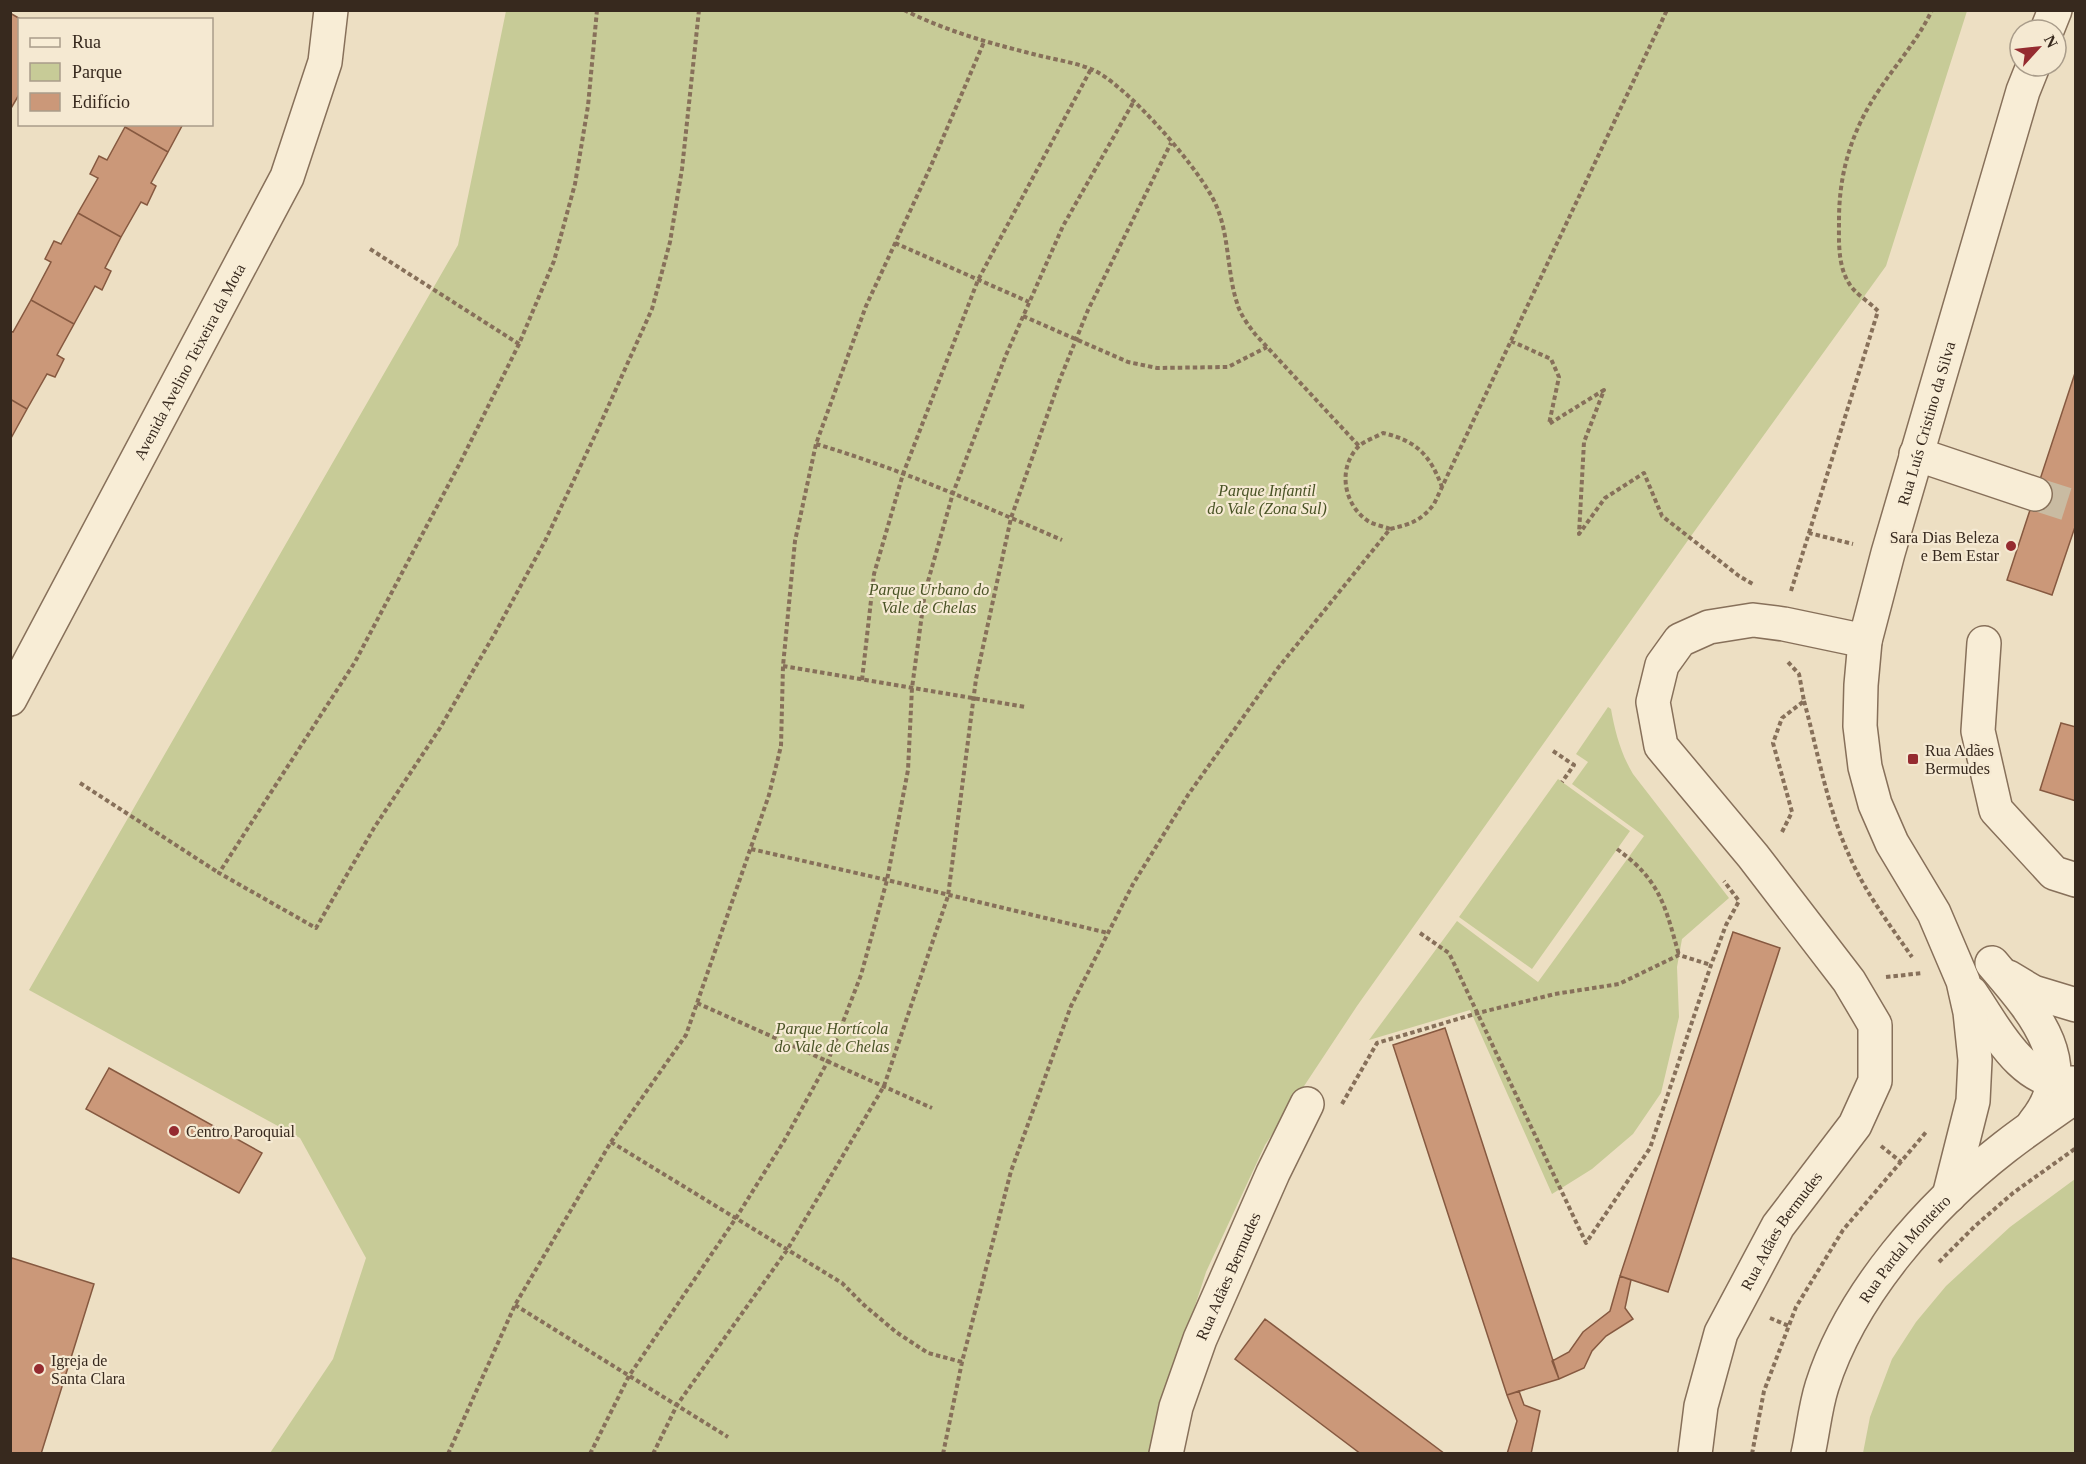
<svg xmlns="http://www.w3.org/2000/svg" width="2086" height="1464" viewBox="0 0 2086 1464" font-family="Georgia,serif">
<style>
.green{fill:#c7cb97}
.building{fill:#cb9879;stroke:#865940;stroke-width:1.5}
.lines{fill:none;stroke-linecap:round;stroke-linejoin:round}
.minor-tunnel{stroke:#c9bba2;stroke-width:33;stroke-dasharray:33 16;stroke-linecap:butt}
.minor-casing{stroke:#87705a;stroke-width:36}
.path{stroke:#87705a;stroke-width:4;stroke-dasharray:4.5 3;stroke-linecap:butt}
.minor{stroke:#f8edd6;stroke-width:33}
.poi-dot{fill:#952b30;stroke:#f5e9d2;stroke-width:2}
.labels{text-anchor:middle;stroke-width:4.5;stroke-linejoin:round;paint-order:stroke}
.street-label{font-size:16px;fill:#37291e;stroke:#f5e9d2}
.park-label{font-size:16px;font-style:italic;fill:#495325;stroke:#f5e9d2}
.poi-label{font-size:16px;fill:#37291e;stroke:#f5e9d2;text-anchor:start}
</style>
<rect width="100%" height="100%" fill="#eddfc3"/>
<!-- green -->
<path class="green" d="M506,11h1461l-81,255 -195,270 -334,470 -92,139 -59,127 -55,170 -1,11h-880l63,-94 33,-101 -66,-120 -271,-148 429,-745z
M1608,707l3,2c4,23 10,45 22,65l96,124 -47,41 -5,28 2,50 -18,76 -28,41 -41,35 -40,25 -82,-184 -101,30 88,-119 81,61 106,-146 -72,-52 16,-22 -12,-8z
M1558,779l72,52 -98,138 -73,-52z
M2075,1179v274h-212l7,-36 22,-58 24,-37 30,-36 64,-59z"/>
<!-- building -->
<path class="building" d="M10,13l12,7h-2v73l-10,17z
M126,124h57l-15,28 -43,-25z
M125,127l43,25 -17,31 5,3 -9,19 -6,-3 -20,35 -43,-24 20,-35 -8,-4 9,-18 8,4z
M78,213l43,24 -16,31 6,3 -9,19 -7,-4 -21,38 -43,-24 20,-38 -6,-3 9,-18 7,3z
M31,300l43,24 -17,31 7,4 -9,18 -8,-3 -20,35 -17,-10v-68l3,1z
M2076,370v154l-24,71 -45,-15z
M10,399l17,10 -17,31z
M2061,723l15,4v74l-36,-11z
M1733,932l47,16 -112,344 -48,-16z
M1445,1028l114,351 -52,16 -114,-350z
M109,1068l153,85 -23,40 -153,-84z
M12,1258l82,26 -53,170h-31v-191z
M1620,1276l11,4 -6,28 8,11 -27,17 -14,15 -8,17 -25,11 -7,-18 17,-9 14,-20 27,-21z
M1265,1319l180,135h-84l-126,-95z
M1519,1391l5,14 16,6 -9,43h-24l10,-33 -10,-26z"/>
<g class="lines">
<!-- minor-tunnel -->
<path class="minor-tunnel" d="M2035,494l41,13"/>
<!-- minor casing -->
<g class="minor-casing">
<g id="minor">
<path d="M2047,30l8,-20"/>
<path d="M1916,454l119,40"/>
<path d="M1984,643l-6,88 18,79 58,63 22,7"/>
<path id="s1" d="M10,699l277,-522 38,-115 6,-52"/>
<path d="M1992,963c39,46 91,101 42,160"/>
<path d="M2008,977l25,15 43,13"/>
<path d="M1971,993c25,36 50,92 102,90"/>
<path id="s2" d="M1949,1196l24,-95 2,-41 -5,-48 -7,-31 -29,-68 -42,-70 -17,-39 -10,-37 -5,-41 1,-41 4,-44 23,-88 135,-462 10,-25"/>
<path id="s3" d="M1166,1454l10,-47 24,-68 73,-166 34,-69"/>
<path id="s4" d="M1695,1454l6,-48 20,-73 57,-107 77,-101 20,-44v-56l-26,-44 -96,-125 -92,-110 -8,-44 9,-37 18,-25 29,-13 44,-7 31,4 81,17"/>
<path id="s5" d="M1808,1454c5,-22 7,-46 14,-68 29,-92 107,-180 183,-239 23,-18 47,-34 71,-51"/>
</g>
</g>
<!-- path -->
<path class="path" d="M597,10l-9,96 -13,78 -21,77 -35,83 -58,117 -106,201 -136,211 97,55 58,-100 66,-100 55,-95 50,-92 53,-112 54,-120 18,-67 12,-73 17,-159
M904,10c42,21 85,33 129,44 19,5 40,8 58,15 34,14 103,94 121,128 18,32 14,72 25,106 3,11 11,22 18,31l104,112
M895,243l134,59
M370,249l149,95
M1023,316l105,46 29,6 71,-1 39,-20
M1511,341l40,18 8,18 -10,47 55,-34 -20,52 -5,92 26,-36 39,-25 18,43 77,60 14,8
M816,444c85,25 165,61 246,96
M1390,529c-7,-3 -16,-4 -22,-8 -24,-16 -31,-52 -10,-74 6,-6 18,-10 25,-14 34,8 47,22 59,54
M1809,533l69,-222c-7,-7 -17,-14 -24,-21 -17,-19 -15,-47 -15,-70 0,-48 13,-90 40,-130 18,-27 39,-50 53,-80
M1791,591l18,-58 44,11
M783,666l243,41
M862,680l12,-106 29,-100 75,-194 113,-211
M1804,701c14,51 23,106 45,154 16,37 40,69 63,102
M1553,751l21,14 -12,17
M80,783l139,90
M1782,832l10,-20 -19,-69 9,-25 22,-17 -5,-27 -11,-12
M751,849l136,31 221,53
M1617,849c44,32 48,57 62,106
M1420,933l29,20 137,290 64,-95 61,-183 15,-40 13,-24 -15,-20
M1886,977l37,-4
M697,1003l235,105
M1342,1104l35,-61 101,-30 77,-19 64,-10 60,-29 32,10
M611,1142l231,141 22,22 32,27 32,21 34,9
M1881,1146l20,16
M1939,1262l36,-36 38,-33 63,-45
M515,1305l213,132
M1770,1318l19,8
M448,1454l67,-149 96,-163 75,-107 83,-240 12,-49 2,-80 12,-125 21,-97 50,-138 64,-138 54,-126
M590,1454l39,-78 107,-158 48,-77 44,-80 33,-86 26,-95 21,-110 4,-82 13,-96 28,-99 53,-138 57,-129 71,-125
M653,1454l24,-49 110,-155 97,-164 64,-190 28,-217 35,-161 49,-139 28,-69 83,-167
M943,1454l19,-92 49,-191 60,-165 62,-122 55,-89 90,-127 112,-139c21,-5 31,-8 44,-25l233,-494
M1752,1454l12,-63 32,-84 47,-77 84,-99"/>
<!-- minor -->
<use href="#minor" class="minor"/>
</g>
<!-- markers -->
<g class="poi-dot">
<circle cx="2011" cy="546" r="6"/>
<rect x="1907" y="753" width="12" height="12" rx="3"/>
<circle cx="174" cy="1131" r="6"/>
<circle cx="39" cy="1369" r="6"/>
</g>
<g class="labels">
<!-- street labels -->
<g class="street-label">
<text dy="6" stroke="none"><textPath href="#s1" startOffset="382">Avenida Avelino Teixeira da Mota</textPath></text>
<text dy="6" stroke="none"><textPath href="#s2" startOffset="808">Rua Luís Cristino da Silva</textPath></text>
<text dy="6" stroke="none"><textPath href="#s4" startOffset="243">Rua Adães Bermudes</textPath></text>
<text dy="6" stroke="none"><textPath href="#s5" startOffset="231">Rua Pardal Monteiro</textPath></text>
<text dy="6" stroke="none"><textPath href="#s3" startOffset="189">Rua Adães Bermudes</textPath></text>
</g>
<!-- park labels -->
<g class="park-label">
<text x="1267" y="496">Parque Infantil<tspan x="1267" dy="18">do Vale (Zona Sul)</tspan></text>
<text x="929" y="595">Parque Urbano do<tspan x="929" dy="18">Vale de Chelas</tspan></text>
<text x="832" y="1034">Parque Hortícola<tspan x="832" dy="18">do Vale de Chelas</tspan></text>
</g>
<!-- poi labels -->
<g class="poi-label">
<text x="1999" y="543" text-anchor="end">Sara Dias Beleza<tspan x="1999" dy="18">e Bem Estar</tspan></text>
<text x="1925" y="756">Rua Adães<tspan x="1925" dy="18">Bermudes</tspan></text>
<text x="186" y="1137">Centro Paroquial</text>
<text x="51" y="1366">Igreja de<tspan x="51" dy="18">Santa Clara</tspan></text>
</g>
</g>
<!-- border -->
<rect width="2086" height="1464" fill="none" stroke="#37291e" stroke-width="24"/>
<!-- legend -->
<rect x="18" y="18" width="195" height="108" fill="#f5e9d2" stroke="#a99c8a" stroke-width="1.5"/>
<rect x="30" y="38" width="30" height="9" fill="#f8edd6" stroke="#a99c8a" stroke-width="1.5"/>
<text x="72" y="48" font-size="18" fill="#37291e">Rua</text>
<rect x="30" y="63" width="30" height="18" fill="#c7cb97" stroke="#a99c8a" stroke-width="1.5"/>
<text x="72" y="78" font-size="18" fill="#37291e">Parque</text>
<rect x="30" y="93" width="30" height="18" fill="#cb9879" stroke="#a99c8a" stroke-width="1.5"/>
<text x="72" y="108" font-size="18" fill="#37291e">Edifício</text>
<!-- north arrow -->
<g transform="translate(2038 48) rotate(63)"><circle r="28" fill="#f5e9d2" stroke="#a99c8a" stroke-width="1.5"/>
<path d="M0-4.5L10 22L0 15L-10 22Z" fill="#952b30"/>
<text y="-9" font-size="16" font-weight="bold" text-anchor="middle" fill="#37291e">N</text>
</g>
</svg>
